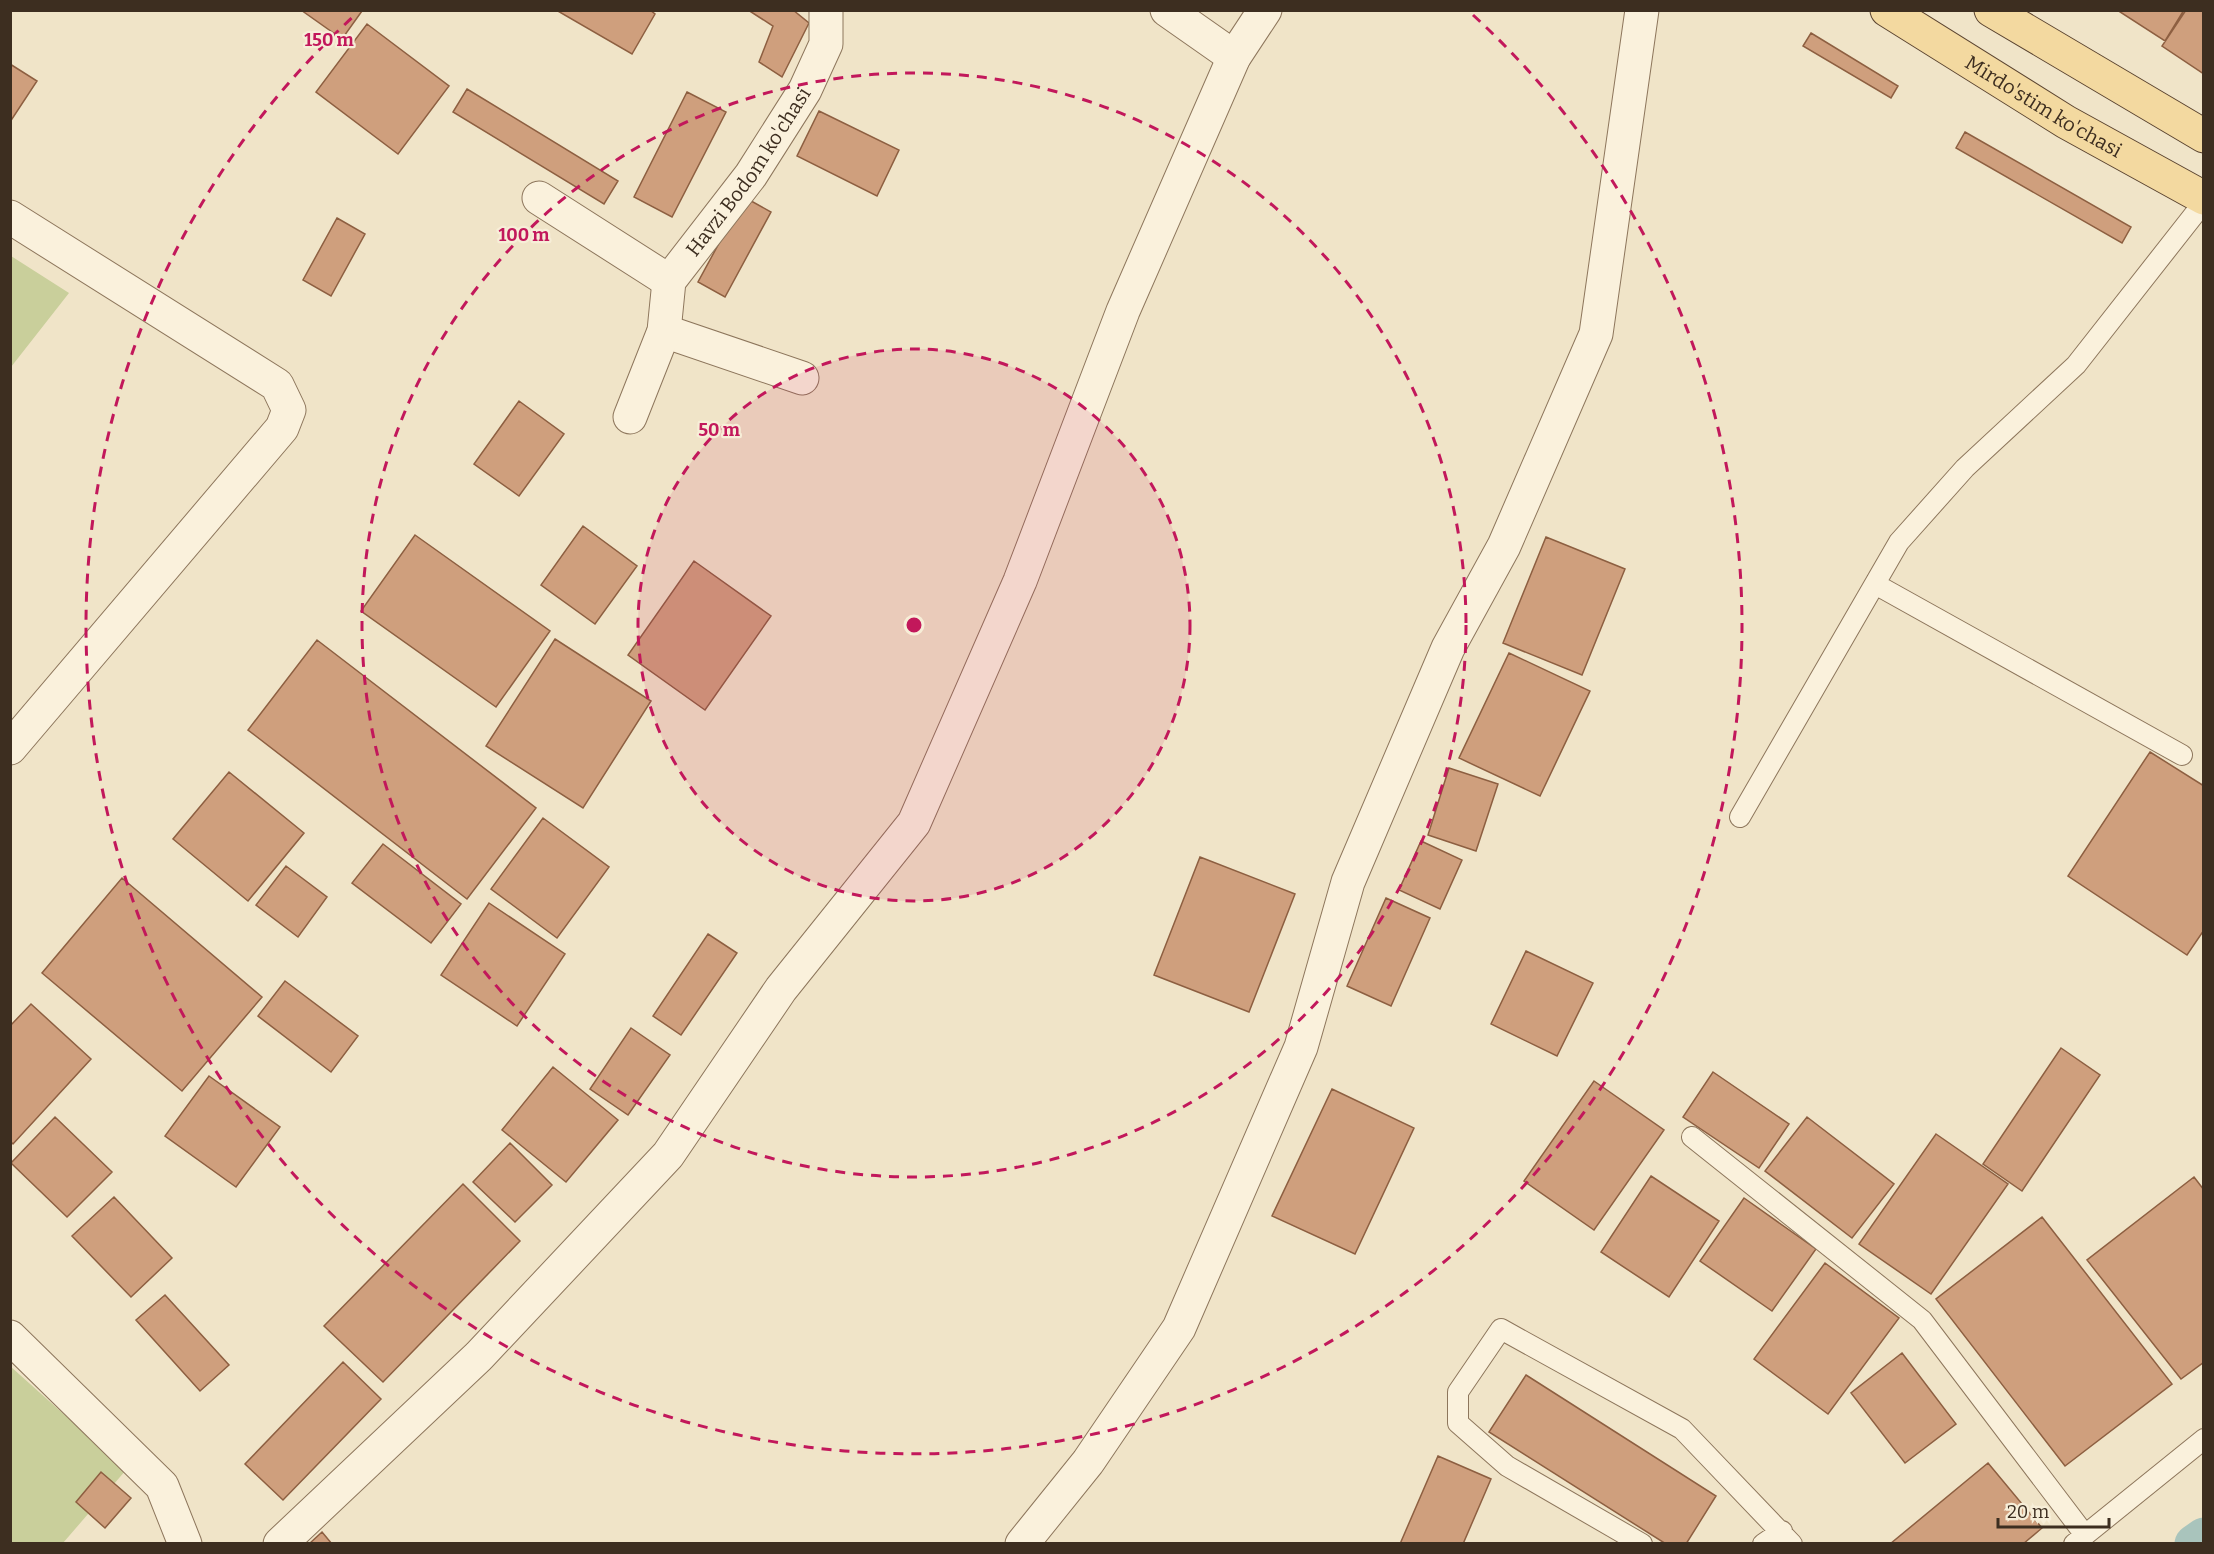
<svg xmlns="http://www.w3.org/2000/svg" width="2214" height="1554" viewBox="0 0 2214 1554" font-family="Bitter,serif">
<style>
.green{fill:#c9cf9b}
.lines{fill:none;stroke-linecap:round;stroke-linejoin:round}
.canal{stroke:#a9c4bc;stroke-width:39}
.building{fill:#cf9f7d;stroke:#8d5f41;stroke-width:1.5}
.lane-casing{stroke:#8d765c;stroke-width:22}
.street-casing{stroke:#8d765c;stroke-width:35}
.primary-casing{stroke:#5b4430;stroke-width:35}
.lane{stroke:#faf1dc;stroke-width:20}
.street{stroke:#faf1dc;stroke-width:33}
.primary{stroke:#f3d9a0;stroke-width:33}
.ring{fill:none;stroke:#c2185b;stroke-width:3;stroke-dasharray:10 8}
.labels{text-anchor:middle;stroke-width:4.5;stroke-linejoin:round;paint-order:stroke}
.street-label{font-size:20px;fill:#3d2e20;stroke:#f7eed8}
.centre{fill:#c2185b;stroke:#f7eed8;stroke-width:3}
.ring-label{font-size:18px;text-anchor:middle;font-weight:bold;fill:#c2185b;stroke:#f7eed8;stroke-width:4.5;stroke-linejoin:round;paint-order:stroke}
</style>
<rect width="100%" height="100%" fill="#f0e4c8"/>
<!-- green -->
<path class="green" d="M11,256l58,37 -58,74z
M10,1366l116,104 -63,73h-52z"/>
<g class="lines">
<!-- canal -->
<path class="canal" d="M2194,1544l10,-7"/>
</g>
<!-- building -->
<path class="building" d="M301,10h61v1l-20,28z
M556,10h94l5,4 -23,40z
M748,10h45l16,13 -27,54 -23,-15 14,-36z
M2117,10h67l-19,31z
M2186,10h18v64l-42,-28z
M367,24l82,62 -51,68 -82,-62z
M1811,33l87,53 -7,12 -88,-52z
M10,64l27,17 -27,41z
M467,89l151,92 -14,23 -151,-92z
M687,92l39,20 -54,105 -38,-20z
M819,111l80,39 -22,46 -80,-40z
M1965,132l166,95 -9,16 -166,-95z
M744,197l27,15 -46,85 -27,-15z
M337,218l28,16 -34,62 -28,-16z
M519,401l45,33 -45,62 -45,-32z
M583,526l54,40 -42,58 -54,-39z
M415,535l135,96 -54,76 -135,-96z
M1546,537l79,32 -43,106 -79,-32z
M694,561l77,55 -66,94 -77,-55z
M555,639l96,62 -68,107 -97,-62z
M317,640l219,168 -69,91 -219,-169z
M1509,653l81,38 -50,105 -81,-38z
M2150,752l54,34v144l-17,25 -119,-79z
M1449,768l49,16 -22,67 -48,-16z
M229,772l75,61 -56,68 -75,-62z
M543,818l66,49 -52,71 -66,-49z
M1421,841l41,19 -22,49 -41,-19z
M383,844l78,60 -30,39 -79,-60z
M1200,857l95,37 -46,118 -95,-37z
M286,866l41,31 -29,40 -42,-32z
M122,878l140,119 -80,94 -140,-118z
M1386,898l44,20 -39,88 -44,-20z
M489,903l76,51 -48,72 -76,-51z
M708,934l29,19 -56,82 -28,-19z
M1526,951l67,32 -36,73 -66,-32z
M285,981l73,55 -27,36 -73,-56z
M31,1004l60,55 -78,85 -3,-3v-115z
M631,1028l39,27 -42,60 -38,-26z
M2061,1048l39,27 -78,116 -39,-27z
M553,1067l65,53 -52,62 -64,-52z
M1713,1072l76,52 -30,44 -76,-51z
M209,1076l71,51 -44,60 -71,-51z
M1594,1081l70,49 -70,100 -70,-49z
M1332,1089l82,39 -59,126 -83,-38z
M55,1117l57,55 -45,45 -56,-54z
M1807,1117l87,67 -42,54 -87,-67z
M1936,1134l72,50 -77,110 -72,-50z
M510,1143l42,42 -37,37 -42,-40z
M1651,1176l68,45 -50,76 -68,-45z
M2194,1177l10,13v172l-23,17 -94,-119z
M463,1184l57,57 -137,141 -59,-56z
M114,1197l58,61 -41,39 -59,-61z
M1744,1198l72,51 -44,62 -72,-50z
M2042,1217l130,167 -107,82 -129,-167z
M1825,1263l74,55 -71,96 -74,-55z
M165,1295l64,70 -29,26 -64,-71z
M1902,1353l54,71 -51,39 -54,-70z
M343,1362l38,37 -98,101 -38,-36z
M1526,1375l190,121 -30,48h-20l-177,-112z
M1438,1456l53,23 -28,65h-63z
M1988,1463l54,65 -19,16h-133z
M101,1472l30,26 -26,30 -29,-26z
M322,1532l10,12h-23z"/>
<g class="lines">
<!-- lane casing -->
<g class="lane-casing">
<path id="lane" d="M1875,584l307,171
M1740,817l159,-275 66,-74 111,-103 128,-163
M1692,1137l230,183 163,215
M1642,1544l-135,-78 -49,-43v-31l43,-63 181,100 110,115
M1763,1544l19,-13
M2074,1544l130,-105"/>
</g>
<!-- street casing -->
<g class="street-casing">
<g id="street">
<path d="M1167,10l67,47"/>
<path d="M539,198l130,83"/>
<path d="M10,217l267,168 12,25 -7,18 -272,320"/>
<path d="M664,331l138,47"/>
<path id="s1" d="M630,417l34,-86 5,-50 82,-106 54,-85 21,-46v-34"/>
<path d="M10,1337l152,149 23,58"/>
<path d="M280,1544l199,-188 189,-201 113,-166 133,-166 106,-242 103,-270 111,-254 31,-47"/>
<path d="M1022,1544l66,-82 91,-134 122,-281 47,-165 100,-234 56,-102 92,-212 46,-324"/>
</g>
</g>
<!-- primary casing -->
<g class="primary-casing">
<g id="primary">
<path id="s2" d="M1887,10l179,112 138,76"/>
<path d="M1991,10l213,126"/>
</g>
</g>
<!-- lane -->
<use href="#lane" class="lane"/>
<!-- street -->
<use href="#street" class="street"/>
<!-- primary -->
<use href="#primary" class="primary"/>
</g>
<!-- distance rings -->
<circle cx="914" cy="625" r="276" fill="#c2185b" fill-opacity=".12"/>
<g class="ring">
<circle cx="914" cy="625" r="276"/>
<circle cx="914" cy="625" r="552"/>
<path d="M1473 15A828 828 0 1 1 355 15"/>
</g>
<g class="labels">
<!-- street labels -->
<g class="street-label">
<text dy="7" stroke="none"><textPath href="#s2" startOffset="184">Mirdo'stim ko'chasi</textPath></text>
<text dy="7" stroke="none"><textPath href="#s1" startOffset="278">Havzi Bodom ko'chasi</textPath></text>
</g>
</g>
<circle cx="914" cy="625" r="9" class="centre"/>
<g class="ring-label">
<text x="329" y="46">150 m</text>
<text x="524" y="241">100 m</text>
<text x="719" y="436">50 m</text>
</g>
<!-- border -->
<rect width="2214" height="1554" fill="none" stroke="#3d2e20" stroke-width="24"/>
<!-- scale -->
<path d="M1998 1518v9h111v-9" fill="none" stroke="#3d2e20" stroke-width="3"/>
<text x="2007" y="1518" font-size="18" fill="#3d2e20" stroke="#f7eed8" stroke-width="4.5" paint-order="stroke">20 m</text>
</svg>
